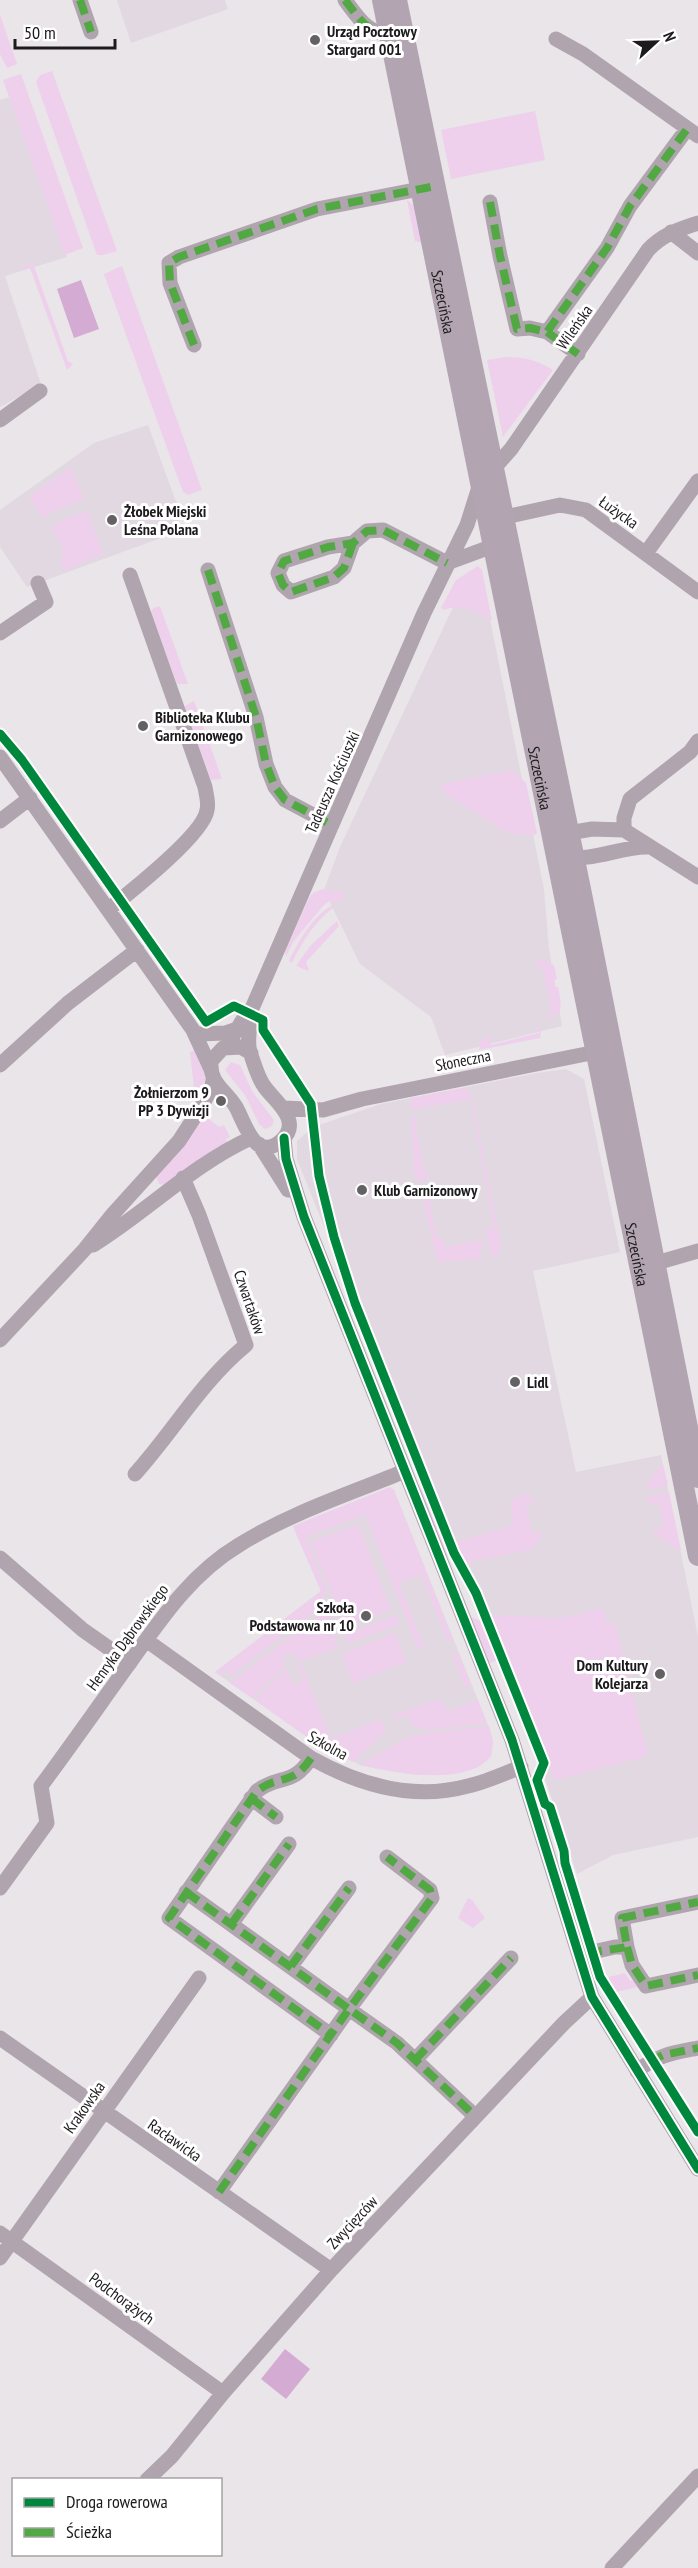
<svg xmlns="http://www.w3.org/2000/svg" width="698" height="2568" viewBox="0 0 698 2568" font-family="'PT Sans Narrow',sans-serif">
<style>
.built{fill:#e2d8e1}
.green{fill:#eed0ec}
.water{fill:#d4abd2}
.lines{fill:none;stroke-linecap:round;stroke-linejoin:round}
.minor{stroke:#b0a4af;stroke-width:15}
.major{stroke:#b2a5b1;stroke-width:20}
.quiet{stroke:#52a943;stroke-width:8;stroke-dasharray:15 8;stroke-linecap:butt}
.cycleway-casing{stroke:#fff;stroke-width:13}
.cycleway{stroke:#00873e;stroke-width:9}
.poi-dot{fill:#646164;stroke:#fff;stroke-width:2}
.labels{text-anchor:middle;stroke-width:6;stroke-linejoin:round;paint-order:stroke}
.poi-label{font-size:16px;font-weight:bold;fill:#1d1a1d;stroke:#fff;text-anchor:start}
.street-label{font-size:16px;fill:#1d1a1d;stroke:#fff}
</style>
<rect width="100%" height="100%" fill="#e9e5e9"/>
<!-- built -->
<path class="built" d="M117,0h108l3,9 -97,34z
M10,97l57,160 -62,19 36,108 -41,23v-307z
M148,425l31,85v9l-4,7 2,6 -150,55 -27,-40v-37l94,-67z
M481,574l63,315 5,60 13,77 -117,29 -14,-38 -71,-53 -36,-74 16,-43 123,-261z
M566,1069l18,10 36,173 -87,19 43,201 85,-17 37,182v200l-85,18 -36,19 -32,-95 -248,-620v-18l16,-14 68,-23 156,-31z
M394,1490l97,243 2,9 -2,14 -15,12 -38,7h-22l-56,-10 -46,-23 -99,-70 106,-81 -27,-62z"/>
<!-- green -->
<path class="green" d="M0,15l17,49 -10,4 -7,-14z
M52,71l65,180 -14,4h-6l-61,-173 4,-7z
M21,74l62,174 -18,7 -62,-175z
M535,111l10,49 -94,19 -10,-49z
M407,200l9,7 7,36 -8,-2z
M31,264l3,2 34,95 5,3 -6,6 -37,-102 -9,2v-2z
M122,266l80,224 -14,5 -5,-3 -79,-218z
M505,357c19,0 32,3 48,13l-50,67 -16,-77z
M71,467l13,32 -33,13 -7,7 -15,-22z
M87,511l16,43 -41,17v-26l-11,-17 12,-9z
M478,566l4,4 10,51c-12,-9 -33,-18 -47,-11l-4,-2 15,-28z
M160,606l28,78h-11l-26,-71 2,-5z
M194,701l28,78 -11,1 -25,-69 -1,-5z
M513,770l13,13 11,50 -2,2 -23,-1 -8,-3 -63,-40 1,-7z
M322,889l21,3v10l-14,-1 -6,5 -30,36 -7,15 -1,-6 24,-53 4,-5z
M331,906h5c-21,14 -34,36 -44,57l-3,-2c9,-19 23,-44 42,-55z
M337,921l2,5 -33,36 3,9 -13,-5 14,-20z
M541,959l13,6 3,14 -3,1 1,7h3c3,15 8,35 -16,29l10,-2 -10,-48 -10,2z
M537,1023l4,6 -1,9 -61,12 1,-10 9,-4 2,9 48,-12z
M195,1050c9,15 13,28 7,44l-8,-6 -4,-36z
M231,1062l9,3 12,26 22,29 -2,6 -7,3 -6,-5 -14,-29 -20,-25z
M463,1088l6,3 3,8 -61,11v-12z
M473,1102l28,143 -2,8 -8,5 -5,-29 8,-2 -23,-124z
M203,1114l16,13 5,-2 6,12 -4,2 2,5 -64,41 -5,-1 -3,-7z
M411,1115h3l10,57 5,2 -5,7 -8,-2 -2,-4z
M423,1196h7l4,3 -4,4 6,35 7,-1 2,10 39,-7 2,5 -6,1 2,13 -45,3z
M375,1346l5,1 52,131 -4,1z
M663,1464l5,21 -22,5 6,-15z
M433,1482l23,57 -2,6 -25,-61z
M390,1487l4,3 59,150 -5,2 -27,-68 -22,9 25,63 -6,3 -52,-133h-4l-56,21 21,55 -5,4 5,6 -96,74 -5,-6 -7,5 -4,-3 106,-81 -28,-65z
M419,1488l5,1 29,72 -7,-6z
M669,1492l12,58 -2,1 -25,-17v-5l9,-2 -4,-24 -10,1 -2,-8z
M527,1494l8,5 -1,3 -8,2 6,29 9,-1c1,9 -5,13 -12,18l-67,13 -5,-11 2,-11 54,-15 -2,-19 3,-10z
M358,1524l33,86 -46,18 -34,-86z
M604,1608l3,15h8l33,133 -93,24 -65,-165 71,3z
M327,1609l10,25 -3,2 4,12 -41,14 -4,-10 -11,5 3,10 -33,31 -22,-15z
M396,1615l4,9 -52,20 -4,-9z
M471,1617l12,5 15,38 -9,3z
M395,1633l12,29 -54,21 -11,-29z
M457,1652l14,32 -6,3 -13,-33z
M301,1664l30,75 50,-20 5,12 -33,31 -39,-20 -59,-42 31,-31 7,16 11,-4 -6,-16z
M440,1699l8,12 30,-11 9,23 -60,7 -14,-4 -5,-11 -13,5 -2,-5z
M489,1726l4,16 -2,14c-23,31 -98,17 -131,9l41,-24 14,-6z
M468,1898l4,2 13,18 -12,10 -15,-10z
M625,1973l5,8 3,-1 5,7 -22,5 -7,-12v-3z"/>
<!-- water -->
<path class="water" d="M81,280l18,49 -25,9 -17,-49z
M285,2349l25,20 -24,30 -25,-20z"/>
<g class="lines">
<!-- minor -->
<path class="minor" d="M80,0l11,32
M345,0c14,19 25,38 51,33
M556,39l27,15 115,82
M490,202l10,54 17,73 13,-1 17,4 60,-84 23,-42 57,-77
M671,232l27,21
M547,332l31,22
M194,345l-24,-62 -1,-20 10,-6 138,-48 113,-22
M0,420l40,-29
M496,519l64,-14 26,5 112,82
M353,543l-9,25 -10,9 -43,15 -8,-7 -5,-12 6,-12 44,-14 25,-4 14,-12 16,-1 64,33
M646,553l52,-72
M447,563l46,-17 6,-6
M208,570l48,147 10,47 9,23 10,13 47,25
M0,633l46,-31 -8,-19
M0,757l193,273 18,39
M0,821l30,-23
M624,830v-12l6,-19 60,-47 8,-11
M560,837l9,-4 23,-4 32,1 74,47
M565,855c21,9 58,-9 82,-8
M109,909c20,-16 95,-75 98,-99 2,-7 -1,-16 -2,-23l-75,-212
M248,1016c4,12 -2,24 2,36 4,11 7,24 14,34 10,15 39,34 18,54 -27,24 -37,-17 -46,-33 -10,-17 -27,-23 -25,-46l12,-13 18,-1 10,6
M199,1034l26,-1 12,-4
M227,1046l15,-25 8,-8 174,-400 43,-88 13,-41 31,-35 137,-199c15,-16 30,-20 50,-27
M0,1065l68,-62 69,-53
M285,1108l38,2 39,-11 244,-49
M284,1138l2,21 18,58 208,523 80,257 106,172
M259,1144l29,46
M93,1245c55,-34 99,-80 158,-107
M646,1266l52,-15
M0,1340l85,-91 28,-35 66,-73 24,-37 9,-18 1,-6
M135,1474c38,-42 66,-92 111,-129l-47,-130 -16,-37
M0,1558l83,72 47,33
M146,1640l165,118c48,27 102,43 157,28 18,-4 35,-12 53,-19
M311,1758c-19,29 -32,16 -54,33l-88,127 162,117
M251,1798l25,19
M0,1888l47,-65 -6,-37c29,-39 57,-79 85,-118 33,-46 63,-93 113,-123 51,-32 110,-51 166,-74
M186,1892l163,117 83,-111 -2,-8 -43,-33
M232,1923l57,-79
M627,1947l5,18 14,21 52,-11
M579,1955l36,-8h12l-5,-29 76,-16
M291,1966l58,-78
M0,2038l331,232
M415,2060l96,-102
M637,2071c20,-16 36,-18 61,-23
M219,2192l130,-183 48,34 78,73
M0,2233l223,160
M0,2258l199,-280
M147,2480l25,-24 51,-63 108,-123 233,-247 28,-26
M612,2568l86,-92"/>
<!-- major -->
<g class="major">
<path id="s1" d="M382,0l316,1556"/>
<path d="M397,0l184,889 117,589"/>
</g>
<!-- quiet -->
<path class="quiet" d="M80,0l11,32
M345,0c19,25 25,38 59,31
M490,202l10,54 17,73 13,-1 17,4 60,-84 23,-42 57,-77
M547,332l31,22
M194,345l-24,-62 -1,-20 10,-6 138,-48 119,-23
M353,543l-9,25 -10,9 -43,15 -8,-7 -5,-12 6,-12 44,-14 25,-4 14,-12 16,-1 64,33
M208,570l48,147 10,47 9,23 10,13 47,25
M311,1758c-19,29 -32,16 -54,33l-88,127 162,117
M251,1798l25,19
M186,1892l163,117 83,-111 -2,-8 -43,-33
M232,1923l57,-79
M627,1947l5,18 14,21 52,-11
M587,1953l40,-6 -5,-29 76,-16
M291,1966l58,-78
M415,2060l96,-102
M649,2062l14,-7 35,-7
M219,2192l130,-183 48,34 78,73"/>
<!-- cycleway casing -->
<g class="cycleway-casing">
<path id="cycleway" d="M0,734l22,26 184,262 28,-16 29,14v10l48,74 8,72 15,61 21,66 99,250 22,40 68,170 -7,17 8,24 5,3 14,44 1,12 35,114 98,155
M284,1138l2,21 18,58 208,523 80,257 106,172"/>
</g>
<!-- cycleway -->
<use href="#cycleway" class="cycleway"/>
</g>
<!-- markers -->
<g class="poi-dot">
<circle cx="315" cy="40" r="6"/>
<circle cx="112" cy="520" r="6"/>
<circle cx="143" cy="726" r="6"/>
<circle cx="221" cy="1101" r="6"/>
<circle cx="362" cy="1190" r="6"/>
<circle cx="515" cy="1382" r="6"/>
<circle cx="366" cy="1616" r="6"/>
<circle cx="660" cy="1674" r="6"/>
</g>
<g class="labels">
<!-- poi labels -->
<g class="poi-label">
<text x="327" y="37">Urząd Pocztowy<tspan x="327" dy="18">Stargard 001</tspan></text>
<text x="124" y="517">Żłobek Miejski<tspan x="124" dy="18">Leśna Polana</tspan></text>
<text x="155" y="723">Biblioteka Klubu<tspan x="155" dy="18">Garnizonowego</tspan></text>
<text x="209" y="1098" text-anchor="end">Żołnierzom 9<tspan x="209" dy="18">PP 3 Dywizji</tspan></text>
<text x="374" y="1196">Klub Garnizonowy</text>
<text x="527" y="1388">Lidl</text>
<text x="354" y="1613" text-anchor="end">Szkoła<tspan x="354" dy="18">Podstawowa nr 10</tspan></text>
<text x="648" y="1671" text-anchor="end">Dom Kultury<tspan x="648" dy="18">Kolejarza</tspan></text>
</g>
<!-- street labels -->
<g class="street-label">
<text dy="6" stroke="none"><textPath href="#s1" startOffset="308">Szczecińska</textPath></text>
<text transform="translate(574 327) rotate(-55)" y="6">Wileńska</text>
<text transform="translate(619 512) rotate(35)" y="6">Łużycka</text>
<text dy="6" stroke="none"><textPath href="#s1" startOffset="794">Szczecińska</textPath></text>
<text transform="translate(332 782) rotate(-66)" y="6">Tadeusza Kościuszki</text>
<text transform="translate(463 1060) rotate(-11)" y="6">Słoneczna</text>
<text dy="6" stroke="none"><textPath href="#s1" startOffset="1280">Szczecińska</textPath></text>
<text transform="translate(250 1302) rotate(71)" y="6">Czwartaków</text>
<text transform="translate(127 1637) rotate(-54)" y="6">Henryka Dąbrowskiego</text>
<text transform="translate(328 1745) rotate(29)" y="6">Szkolna</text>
<text transform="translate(84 2107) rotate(-55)" y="6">Krakowska</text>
<text transform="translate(175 2140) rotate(35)" y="6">Racławicka</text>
<text transform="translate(352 2222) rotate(-47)" y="6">Zwycięzców</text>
<text transform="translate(122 2298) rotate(36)" y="6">Podchorążych</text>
</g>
</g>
<!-- legend -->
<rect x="12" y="2478" width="210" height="78" fill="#ffffff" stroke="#a5a3a5" stroke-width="1.5"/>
<rect x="24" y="2498" width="30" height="9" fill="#00873e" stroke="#a5a3a5" stroke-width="1.5"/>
<text x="66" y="2508" font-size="18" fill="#1d1a1d">Droga rowerowa</text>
<rect x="24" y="2528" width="30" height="9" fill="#52a943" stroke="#a5a3a5" stroke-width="1.5"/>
<text x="66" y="2538" font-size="18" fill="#1d1a1d">Ścieżka</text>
<!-- north arrow -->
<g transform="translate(656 42) rotate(68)" stroke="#ffffff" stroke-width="4.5" paint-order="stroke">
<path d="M0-4.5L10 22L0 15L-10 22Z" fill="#1d1a1d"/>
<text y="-9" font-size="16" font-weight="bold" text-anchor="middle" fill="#1d1a1d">N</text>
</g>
<!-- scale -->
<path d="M15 39v9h100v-9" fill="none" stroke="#1d1a1d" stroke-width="3"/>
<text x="24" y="39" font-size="18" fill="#1d1a1d" stroke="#ffffff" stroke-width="4.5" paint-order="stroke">50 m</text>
</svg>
